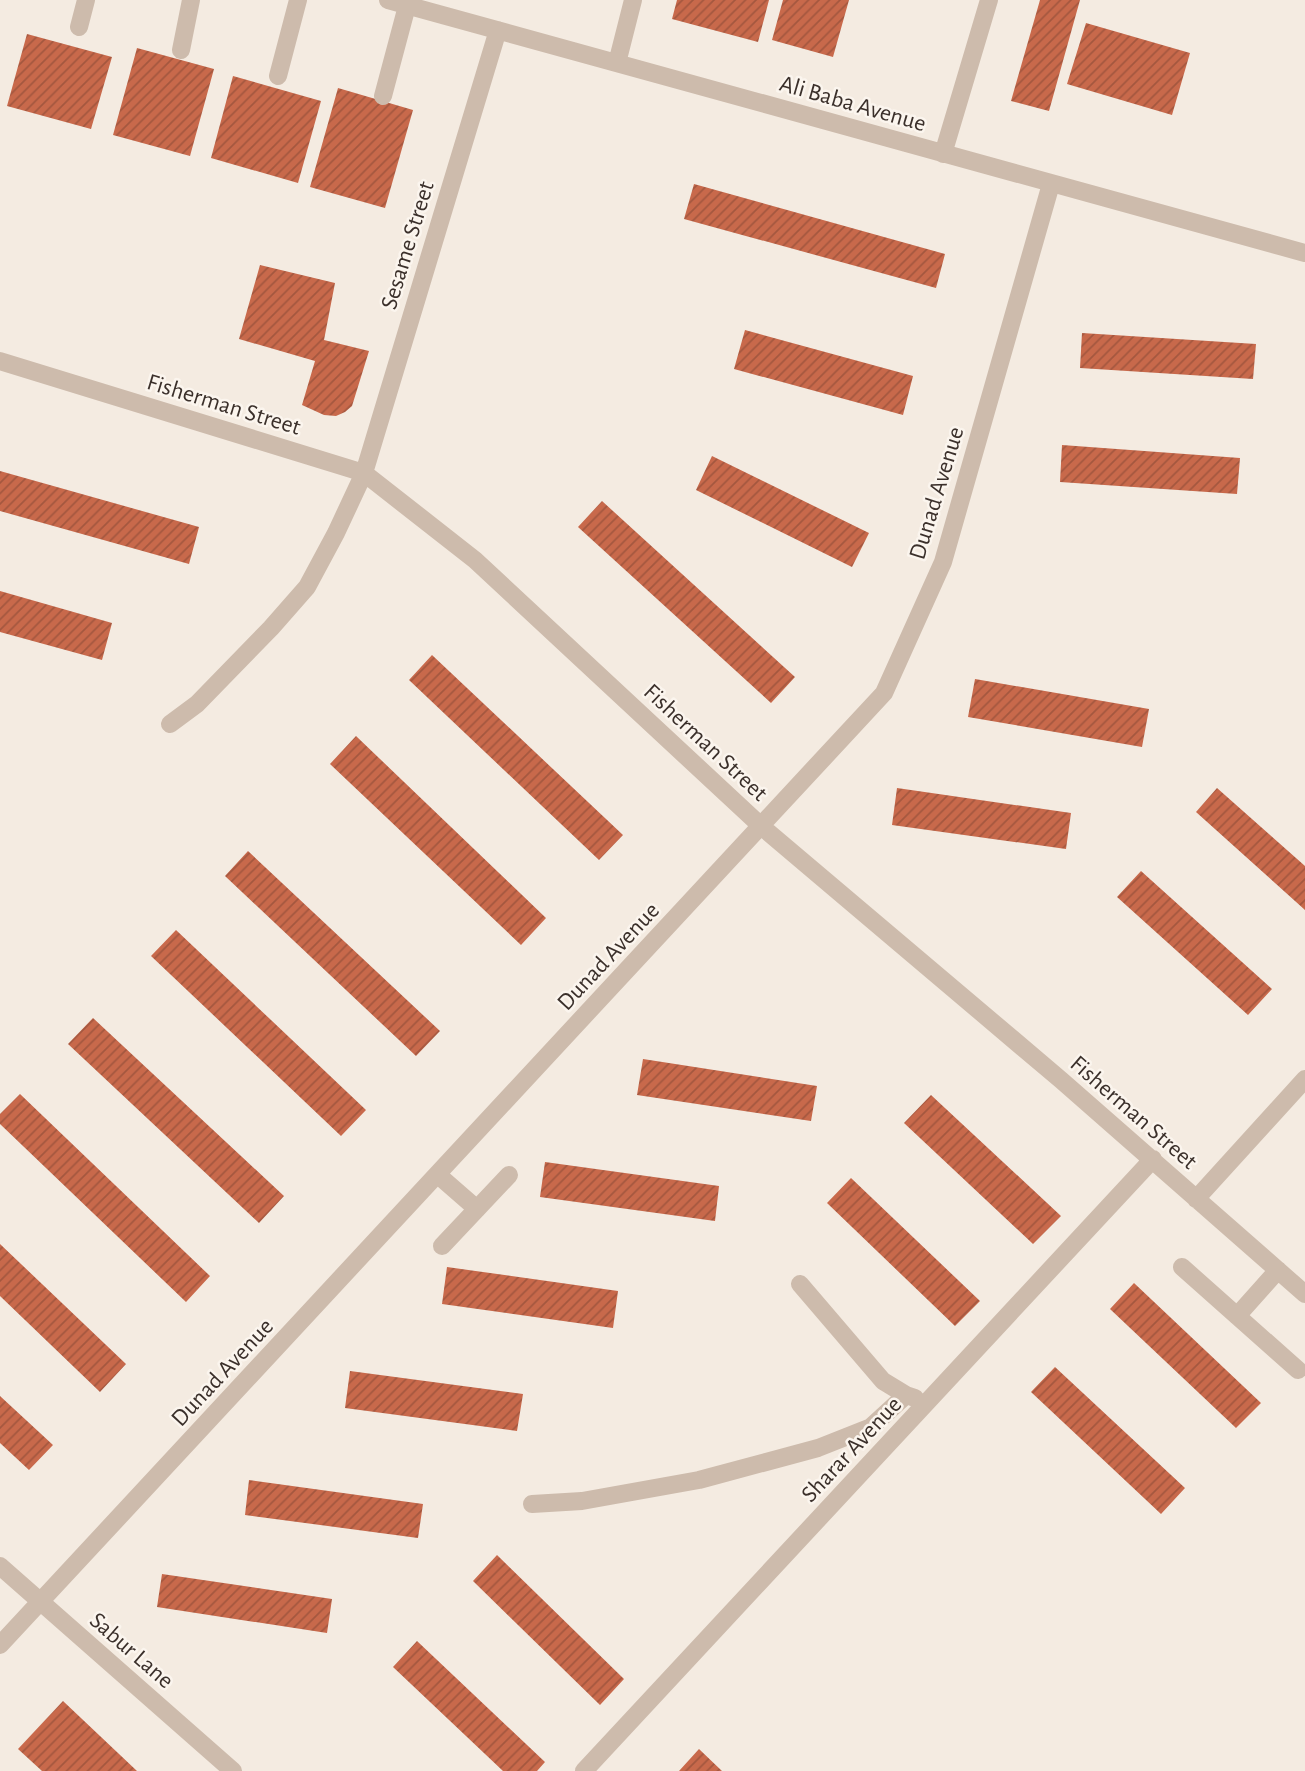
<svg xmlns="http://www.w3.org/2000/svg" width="1305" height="1771" viewBox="0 0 1305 1771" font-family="'Alegreya Sans',sans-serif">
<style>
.building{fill:url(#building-hatch)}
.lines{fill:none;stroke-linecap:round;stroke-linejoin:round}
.minor{stroke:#cdbbac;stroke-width:18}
.labels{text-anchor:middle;stroke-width:5;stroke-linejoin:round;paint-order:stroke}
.street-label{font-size:24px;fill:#3b302b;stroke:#fbf5ee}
</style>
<defs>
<pattern id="building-hatch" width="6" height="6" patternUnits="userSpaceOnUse" patternTransform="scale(1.75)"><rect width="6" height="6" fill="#c8694b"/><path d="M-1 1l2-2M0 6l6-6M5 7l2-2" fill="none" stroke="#a4573f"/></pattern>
</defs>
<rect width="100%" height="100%" fill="#f4ebe1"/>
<!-- building -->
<path class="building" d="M677,0h92l-11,42 -86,-23z
M783,0h66l-16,57 -61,-17z
M1040,0h40l-31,111 -38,-10z
M1086,23l104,30 -18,62 -105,-31z
M27,34l85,23 -21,72 -84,-23z
M137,48l77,21 -24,87 -77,-21z
M233,76l88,25 -23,82 -87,-25z
M338,88l75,22 -28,98 -75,-21z
M694,184l251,70 -9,34 -252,-69z
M260,265l75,18 -11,57 45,11 -17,55 -7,6 -9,4 -12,-1 -22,-10 13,-44 -76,-22z
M745,330l168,46 -10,39 -169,-46z
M1082,333l174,11 -3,35 -173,-11z
M1062,445l178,13 -3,36 -177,-12z
M712,456l157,77 -17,34 -156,-77z
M0,471l199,56 -10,37 -189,-53z
M602,501l193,176 -24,26 -193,-176z
M0,591l112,32 -10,37 -102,-28z
M432,655l191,180 -24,25 -190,-180z
M975,679l174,30 -7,38 -174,-30z
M356,736l190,182 -25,27 -191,-181z
M897,788l174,25 -5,36 -174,-24z
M1217,788l88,78v44l-109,-98z
M248,851l192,180 -24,25 -191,-180z
M1141,871l131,118 -24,26 -131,-118z
M176,930l190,180 -25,26 -190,-180z
M93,1018l191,178 -25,27 -191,-179z
M643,1059l174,27 -6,35 -174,-26z
M20,1094l190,182 -24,26 -186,-178v-10z
M931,1095l130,121 -28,28 -129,-121z
M545,1162l174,24 -4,35 -175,-24z
M851,1178l129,123 -25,25 -128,-123z
M0,1244l126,120 -26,28 -100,-96z
M447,1267l171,24 -5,37 -171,-24z
M1134,1283l127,120 -25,25 -126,-119z
M1055,1367l130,121 -24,26 -130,-122z
M350,1371l173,23 -6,37 -172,-23z
M0,1396l53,49 -24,25 -29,-27z
M249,1480l174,24 -5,34 -173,-23z
M497,1555l127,124 -24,26 -127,-124z
M162,1574l170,25 -5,34 -170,-26z
M417,1641l128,121 -8,9h-34l-110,-104z
M63,1701l74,70h-95l-24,-22z
M699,1749l23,22h-43z"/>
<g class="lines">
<!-- minor -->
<path class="minor" d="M388,0l917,253
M79,27l7,-27
M181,50l10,-50
M617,63l16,-63
M278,76l20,-76
M383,96l24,-90
M943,154l46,-154
M0,361l364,112 111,87 286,266 300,254 244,214
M170,724l27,-20 74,-76 36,-41 29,-54 28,-60 134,-443
M438,1175l39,34
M1196,1199l109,-120
M442,1246l67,-71
M1182,1267l116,103
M800,1284l83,97 23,14 9,3
M1237,1316l41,-46
M532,1504l50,-3 117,-21 119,-32 53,-21 35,-32
M0,1566l233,205
M0,1645l884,-952 59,-131 108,-378
M584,1771l569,-612"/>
</g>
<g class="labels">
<!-- street labels -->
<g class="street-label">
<text transform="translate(853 103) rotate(16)" y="8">Ali Baba Avenue</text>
<text transform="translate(407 245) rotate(-73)" y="8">Sesame Street</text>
<text transform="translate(224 404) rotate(17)" y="8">Fisherman Street</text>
<text transform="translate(936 493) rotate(-73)" y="8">Dunad Avenue</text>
<text transform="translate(706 742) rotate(43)" y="8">Fisherman Street</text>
<text transform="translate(608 956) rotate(-47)" y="8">Dunad Avenue</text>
<text transform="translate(1134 1112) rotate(41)" y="8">Fisherman Street</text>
<text transform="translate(222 1372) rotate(-47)" y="8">Dunad Avenue</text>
<text transform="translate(851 1449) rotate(-47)" y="8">Sharar Avenue</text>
<text transform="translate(132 1650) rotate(41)" y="8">Sabur Lane</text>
</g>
</g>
</svg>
